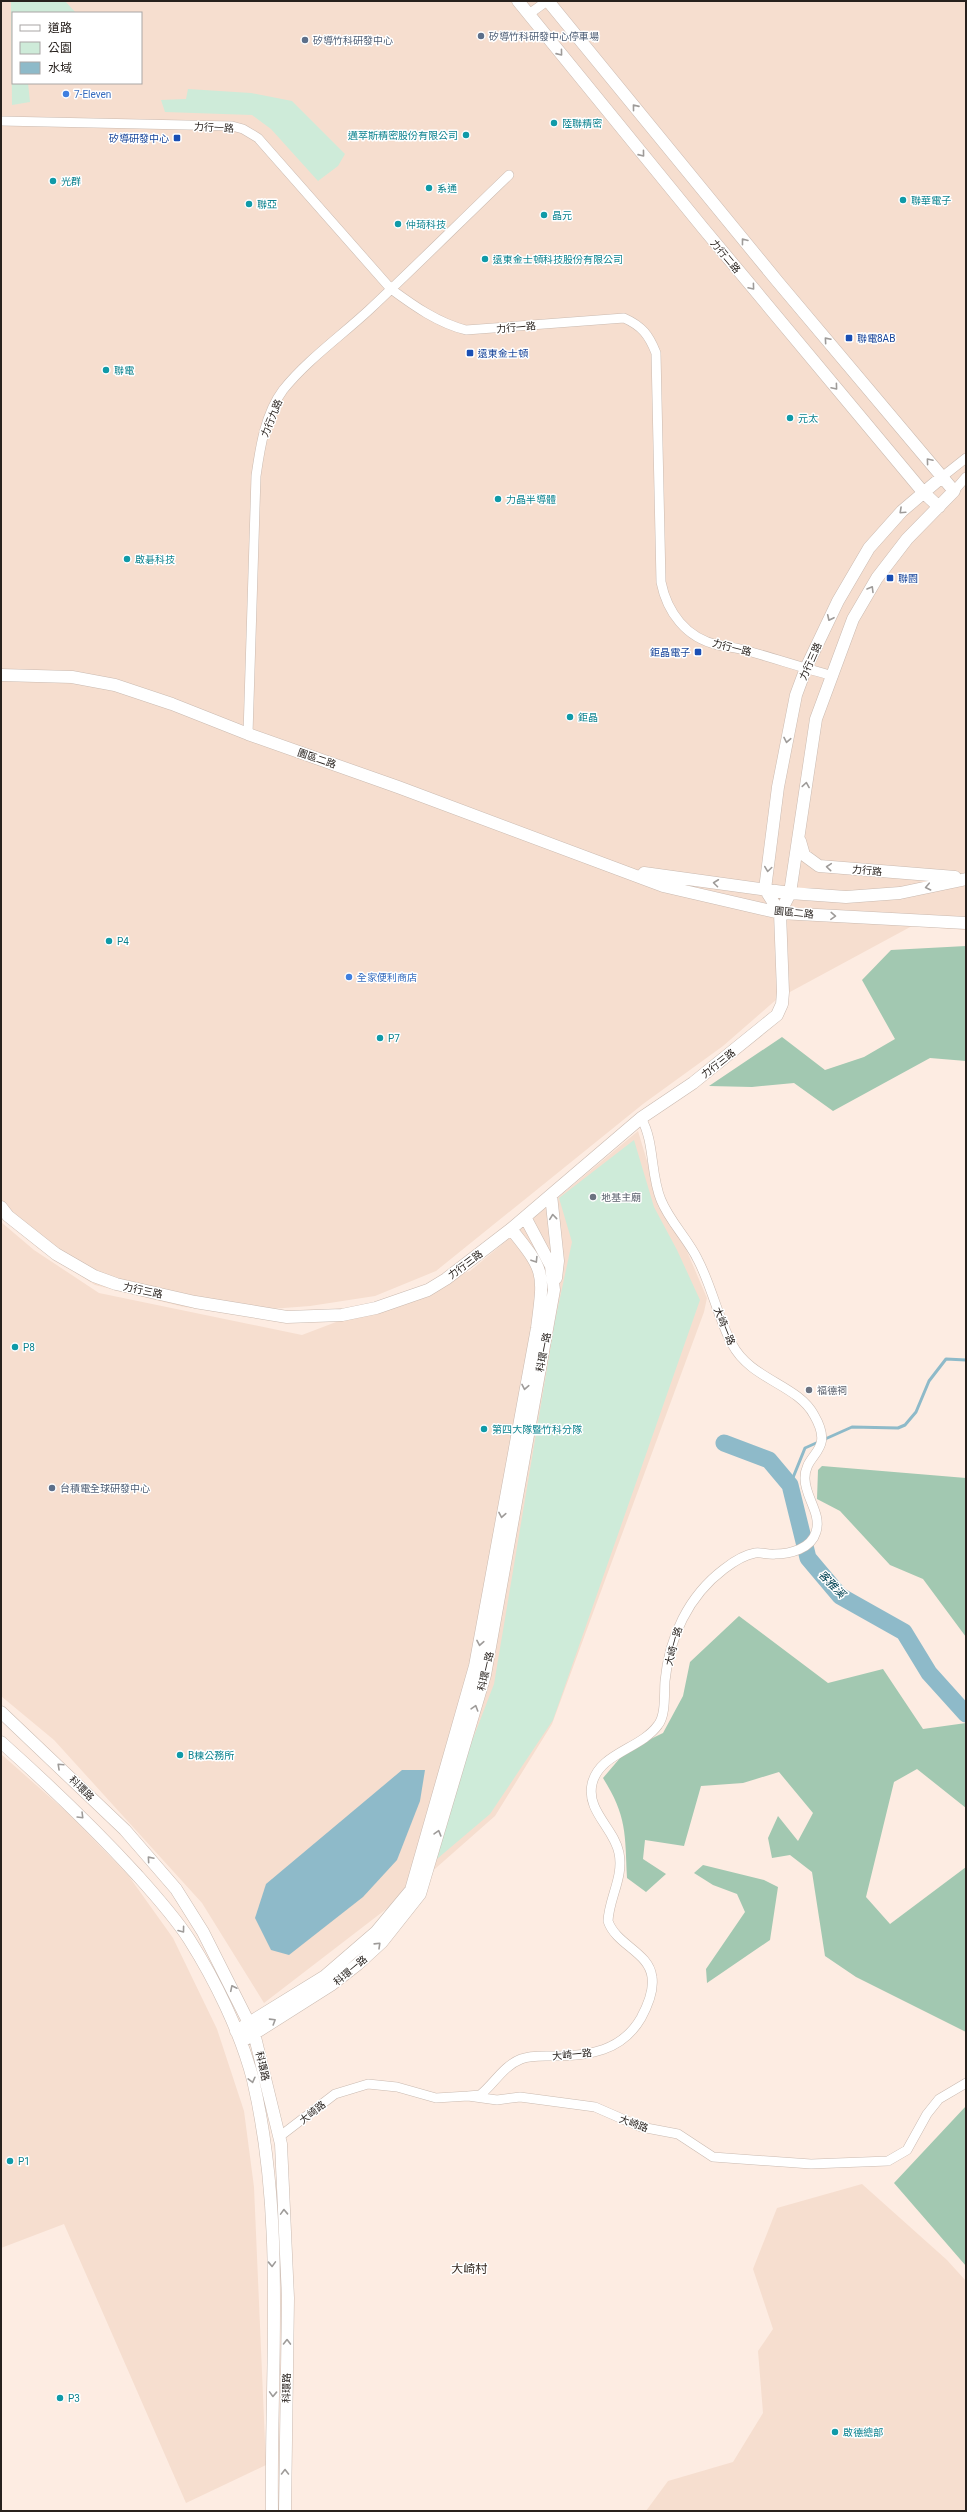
<svg xmlns="http://www.w3.org/2000/svg" width="967" height="2512" viewBox="0 0 967 2512" font-family="Roboto,'Noto Sans TC',sans-serif">
<style>
.built{fill:#f6decf;fill-rule:evenodd}
.green{fill:#ceebd9}
.forest{fill:#a2c8b1}
.water{fill:#8ebac9}
.lines{fill:none;stroke-linecap:round;stroke-linejoin:round}
.stream{stroke:#8ebac9;stroke-width:3}
.river{stroke:#8ebac9;stroke-width:17}
.minor-casing{stroke:#cabab0;stroke-width:10}
.tertiary-casing{stroke:#cabab0;stroke-width:13}
.minor{stroke:#fff;stroke-width:9}
.tertiary{stroke:#fff;stroke-width:12}
.oneway{stroke:#9e9b99}
.service-dot{fill:#5c6f8a;stroke:#fff;stroke-width:1.5}
.shop-dot{fill:#3f7fe0;stroke:#fff;stroke-width:1.5}
.culture-dot{fill:#0f9aa8;stroke:#fff;stroke-width:1.5}
.transit-dot{fill:#1a4fb4;stroke:#fff;stroke-width:1.5}
.worship-dot{fill:#6b7280;stroke:#fff;stroke-width:1.5}
.labels{text-anchor:middle;stroke-width:3;stroke-linejoin:round;paint-order:stroke}
.service-label{font-size:10px;fill:#4e5e75;stroke:#fff;text-anchor:start}
.shop-label{font-size:10px;fill:#366cbe;stroke:#fff;text-anchor:start}
.culture-label{font-size:10px;fill:#0d838f;stroke:#fff;text-anchor:start}
.street-label{font-size:10px;fill:#27211d;stroke:#fff}
.transit-label{font-size:10px;fill:#164399;stroke:#fff;text-anchor:start}
.worship-label{font-size:10px;fill:#5b616d;stroke:#fff;text-anchor:start}
.water-label{font-size:11px;font-style:italic;fill:#004253;stroke:#fff}
.quarter-label{font-size:12px;fill:#362a22;stroke:#fff}
</style>
<rect width="100%" height="100%" fill="#fdece2"/>
<!-- built -->
<path class="built" d="M1,1h965v929l-54,-4 -135,73 -54,47 -80,58 -207,167 -61,25 -65,10 -79,6 -47,-5 -89,-22 -57,-37 -37,-31zM13,13h128v70h-128z
M638,1131l24,80 24,38 21,49 -3,14 -152,412 -57,92 -84,74 -147,113 -62,-100 -148,-163 -53,-44v-474l33,28 65,43 203,42 168,-64z
M1,1754l68,60 59,61 45,63 44,91 27,82 10,76 12,278 -80,38 -122,-279 -63,24z
M862,2184l85,76 19,21v230h-320l22,-30 65,-19 30,-49 -5,-62 15,-22 -20,-60 24,-61z"/>
<!-- green -->
<path class="green" d="M11,1h54l11,12h-63v70h15l2,19 -18,3z
M188,89l63,4 41,8 53,53 -7,12 -20,15 -47,-52 -19,-14 -87,-3 -4,-12 25,-1z
M634,1140l20,67 23,43 23,50 -147,420 -63,94 -59,50 33,-102 30,-78 61,-363 17,-79 -13,-44z"/>
<!-- forest -->
<path class="forest" d="M966,946v115l-36,-3 -97,53 -39,-28 -42,4 -43,-1 73,-49 43,33 39,-13 31,-18 -33,-59 29,-30z
M822,1466l144,12v159l-43,-58 -33,-14 -50,-54 -23,-12 1,-29z
M739,1616l89,67 55,-14 40,60 43,-6v85l-49,-39 -23,13 -28,115 24,27 76,-57v165l-110,-55 -31,-21 -13,-84 -22,-17 -18,3 -4,-20 10,-22 20,25 15,-28 -34,-41 -36,11 -42,3 -17,60 -39,-6 -2,19 23,15 -20,18 -19,-14c-2,-44 0,-62 -24,-100l23,-27 37,-18 20,-37 7,-34z
M703,1865l61,15 14,7 -8,53 -63,43 -1,-14 39,-57 -8,-18 -24,-9 -19,-12z
M966,2106v160l-72,-83z"/>
<!-- water -->
<path class="water" d="M402,1770h23l-5,31 -23,59 -34,37 -74,58 -18,-5 -16,-32 11,-34z"/>
<g class="lines">
<!-- stream -->
<path class="stream" d="M790,1485l15,-37 47,-21 46,1 7,-3 11,-13 13,-31 17,-22 20,1"/>
<!-- river -->
<path class="river" d="M724,1443l45,17 21,25 18,73 32,38 64,36 25,41 37,41"/>
<!-- minor casing -->
<g class="minor-casing">
<path id="minor" d="M529,14l18,-13
M1,121l231,5 11,3 15,9 133,151c23,17 47,34 75,41l158,-12c18,8 25,17 32,35l5,229c6,30 25,56 57,63 10,2 20,3 30,6 28,8 56,17 85,25
M942,477l24,-19
M954,491l12,-14
M248,734l8,-258c4,-28 9,-62 27,-86 24,-30 58,-54 86,-80 47,-44 93,-90 140,-135
M468,2096l12,-1c14,-11 23,-29 41,-36 10,-4 22,-3 33,-3 35,0 68,-5 87,-38 6,-11 13,-28 11,-41 -3,-25 -36,-32 -44,-56 1,-23 16,-44 11,-68 -5,-25 -33,-42 -27,-69 7,-31 49,-35 66,-59 8,-10 6,-31 7,-44 4,-43 23,-85 59,-112 9,-7 19,-14 31,-16 7,-1 13,2 20,1 15,0 36,-5 41,-22 6,-18 -11,-35 -11,-53 -1,-27 31,-26 9,-64 -17,-31 -63,-35 -82,-71 -14,-26 -20,-57 -34,-84 -10,-21 -28,-38 -37,-60 -11,-26 -6,-58 -20,-82
M279,2137l56,-43 33,-10 29,3 39,11 32,-2 29,4 23,-3 75,10 46,20 37,7 35,23 98,7 77,-3 19,-11 20,-36 12,-15 27,-16"/>
</g>
<!-- tertiary casing -->
<g class="tertiary-casing">
<path id="tertiary" d="M518,1l185,227 220,264 16,15
M548,1l230,281 176,209 -47,48 -30,39 -24,41 -37,100 -26,174 -10,20
M1,675l71,2 43,8 57,19 76,30 150,53 265,99 117,27 186,10
M800,841l4,14 15,11 136,11
M644,873l146,20 56,4 54,-4 66,-14
M551,1195l7,66 -2,17
M1,1207l7,9 48,38 38,22 22,8 79,18 92,15 55,-2 34,-7 52,-18 18,-11 65,-50 130,-111 52,-35 84,-68 5,-11 1,-12 -3,-79 -15,-24 13,-102 18,-92 10,-27 32,-67 31,-53 33,-37 40,-34
M1,1712l124,118 51,59 27,43 51,101 27,111 7,154 -3,213
M1,1742c48,43 93,86 136,133 18,20 37,41 52,64 26,41 52,94 64,141 33,141 17,288 19,431
M236,2031l89,-55 51,-44 35,-42 64,-224 62,-338c7,-55 9,-56 -26,-99
M241,2042l90,-57 27,-21 24,-22 38,-48 65,-219 69,-385 -3,-24 -26,-49"/>
</g>
<!-- minor -->
<use href="#minor" class="minor"/>
<!-- tertiary -->
<use href="#tertiary" class="tertiary"/>
</g>
<!-- one-way arrows -->
<defs><path id="oneway-chevron" d="M-2-3.5L2.5 0L-2 3.5" fill="none" stroke-width="1.6" stroke-linecap="round" stroke-linejoin="round"/></defs>
<g class="oneway">
<use href="#oneway-chevron" transform="translate(560 53) rotate(51)"/>
<use href="#oneway-chevron" transform="translate(635 107) rotate(-129)"/>
<use href="#oneway-chevron" transform="translate(642 154) rotate(51)"/>
<use href="#oneway-chevron" transform="translate(744 241) rotate(-128)"/>
<use href="#oneway-chevron" transform="translate(752 287) rotate(50)"/>
<use href="#oneway-chevron" transform="translate(827 340) rotate(-131)"/>
<use href="#oneway-chevron" transform="translate(835 387) rotate(50)"/>
<use href="#oneway-chevron" transform="translate(929 461) rotate(-130)"/>
<use href="#oneway-chevron" transform="translate(902 511) rotate(137)"/>
<use href="#oneway-chevron" transform="translate(871 589) rotate(-59)"/>
<use href="#oneway-chevron" transform="translate(830 618) rotate(115)"/>
<use href="#oneway-chevron" transform="translate(787 740) rotate(101)"/>
<use href="#oneway-chevron" transform="translate(806 785) rotate(-81)"/>
<use href="#oneway-chevron" transform="translate(829 867) rotate(-175)"/>
<use href="#oneway-chevron" transform="translate(768 869) rotate(98)"/>
<use href="#oneway-chevron" transform="translate(716 883) rotate(-173)"/>
<use href="#oneway-chevron" transform="translate(928 887) rotate(168)"/>
<use href="#oneway-chevron" transform="translate(833 916) rotate(3)"/>
<use href="#oneway-chevron" transform="translate(553 1217) rotate(-96)"/>
<use href="#oneway-chevron" transform="translate(535 1260) rotate(58)"/>
<use href="#oneway-chevron" transform="translate(525 1387) rotate(101)"/>
<use href="#oneway-chevron" transform="translate(502 1515) rotate(100)"/>
<use href="#oneway-chevron" transform="translate(480 1643) rotate(100)"/>
<use href="#oneway-chevron" transform="translate(475 1708) rotate(-73)"/>
<use href="#oneway-chevron" transform="translate(60 1766) rotate(-137)"/>
<use href="#oneway-chevron" transform="translate(81 1816) rotate(45)"/>
<use href="#oneway-chevron" transform="translate(438 1833) rotate(-74)"/>
<use href="#oneway-chevron" transform="translate(150 1859) rotate(-131)"/>
<use href="#oneway-chevron" transform="translate(182 1930) rotate(53)"/>
<use href="#oneway-chevron" transform="translate(378 1945) rotate(-44)"/>
<use href="#oneway-chevron" transform="translate(233 1988) rotate(-116)"/>
<use href="#oneway-chevron" transform="translate(273 2021) rotate(-32)"/>
<use href="#oneway-chevron" transform="translate(252 2080) rotate(76)"/>
<use href="#oneway-chevron" transform="translate(284 2212) rotate(-92)"/>
<use href="#oneway-chevron" transform="translate(272 2264) rotate(88)"/>
<use href="#oneway-chevron" transform="translate(287 2342) rotate(-89)"/>
<use href="#oneway-chevron" transform="translate(273 2394) rotate(92)"/>
<use href="#oneway-chevron" transform="translate(285 2472) rotate(-90)"/>
</g>
<!-- markers -->
<g class="service-dot">
<circle cx="481" cy="36" r="4"/>
<circle cx="305" cy="40" r="4"/>
<circle cx="52" cy="1488" r="4"/>
</g>
<g class="shop-dot">
<circle cx="66" cy="94" r="4"/>
<circle cx="349" cy="977" r="4"/>
</g>
<g class="culture-dot">
<circle cx="554" cy="123" r="4"/>
<circle cx="466" cy="135" r="4"/>
<circle cx="53" cy="181" r="4"/>
<circle cx="429" cy="188" r="4"/>
<circle cx="903" cy="200" r="4"/>
<circle cx="249" cy="204" r="4"/>
<circle cx="544" cy="215" r="4"/>
<circle cx="398" cy="224" r="4"/>
<circle cx="485" cy="259" r="4"/>
<circle cx="106" cy="370" r="4"/>
<circle cx="790" cy="418" r="4"/>
<circle cx="498" cy="499" r="4"/>
<circle cx="127" cy="559" r="4"/>
<circle cx="570" cy="717" r="4"/>
<circle cx="109" cy="941" r="4"/>
<circle cx="380" cy="1038" r="4"/>
<circle cx="15" cy="1347" r="4"/>
<circle cx="484" cy="1429" r="4"/>
<circle cx="180" cy="1755" r="4"/>
<circle cx="10" cy="2161" r="4"/>
<circle cx="60" cy="2398" r="4"/>
<circle cx="835" cy="2432" r="4"/>
</g>
<g class="transit-dot">
<rect x="173" y="134" width="8" height="8" rx="2"/>
<rect x="845" y="334" width="8" height="8" rx="2"/>
<rect x="466" y="349" width="8" height="8" rx="2"/>
<rect x="886" y="574" width="8" height="8" rx="2"/>
<rect x="694" y="648" width="8" height="8" rx="2"/>
</g>
<g class="worship-dot">
<circle cx="593" cy="1197" r="4"/>
<circle cx="809" cy="1390" r="4"/>
</g>
<g class="labels">
<!-- service labels -->
<g class="service-label">
<text x="489" y="40">矽導竹科研發中心停車場</text>
<text x="313" y="44">矽導竹科研發中心</text>
<text x="60" y="1492">台積電全球研發中心</text>
</g>
<!-- shop labels -->
<g class="shop-label">
<text x="74" y="98">7-Eleven</text>
<text x="357" y="981">全家便利商店</text>
</g>
<!-- culture labels -->
<g class="culture-label">
<text x="562" y="127">陸聯精密</text>
<text x="458" y="139" text-anchor="end">邁萃斯精密股份有限公司</text>
<text x="61" y="185">光群</text>
<text x="437" y="192">系通</text>
<text x="911" y="204">聯華電子</text>
<text x="257" y="208">聯亞</text>
<text x="552" y="219">晶元</text>
<text x="406" y="228">仲琦科技</text>
<text x="493" y="263">遠東金士頓科技股份有限公司</text>
<text x="114" y="374">聯電</text>
<text x="798" y="422">元太</text>
<text x="506" y="503">力晶半導體</text>
<text x="135" y="563">啟碁科技</text>
<text x="578" y="721">鉅晶</text>
<text x="117" y="945">P4</text>
<text x="388" y="1042">P7</text>
<text x="23" y="1351">P8</text>
<text x="492" y="1433">第四大隊暨竹科分隊</text>
<text x="188" y="1759">B棟公務所</text>
<text x="18" y="2165">P1</text>
<text x="68" y="2402">P3</text>
<text x="843" y="2436">啟德總部</text>
</g>
<!-- street labels -->
<g class="street-label">
<text transform="translate(214 127) rotate(3)" y="4">力行一路</text>
<text transform="translate(726 256) rotate(50)" y="4">力行二路</text>
<text transform="translate(516 327) rotate(-5)" y="4">力行一路</text>
<text transform="translate(271 418) rotate(-68)" y="4">力行九路</text>
<text transform="translate(732 647) rotate(14)" y="4">力行一路</text>
<text transform="translate(810 661) rotate(-66)" y="4">力行三路</text>
<text transform="translate(317 758) rotate(19)" y="4">園區二路</text>
<text transform="translate(867 870) rotate(5)" y="4">力行路</text>
<text transform="translate(794 912) rotate(6)" y="4">園區二路</text>
<text transform="translate(718 1063) rotate(-38)" y="4">力行三路</text>
<text transform="translate(465 1264) rotate(-37)" y="4">力行三路</text>
<text transform="translate(143 1290) rotate(12)" y="4">力行三路</text>
<text transform="translate(725 1326) rotate(68)" y="4">大崎一路</text>
<text transform="translate(543 1352) rotate(-79)" y="4">科環一路</text>
<text transform="translate(673 1646) rotate(-75)" y="4">大崎一路</text>
<text transform="translate(485 1671) rotate(-77)" y="4">科環一路</text>
<text transform="translate(82 1788) rotate(45)" y="4">科環路</text>
<text transform="translate(350 1970) rotate(-40)" y="4">科環一路</text>
<text transform="translate(572 2054) rotate(-5)" y="4">大崎一路</text>
<text transform="translate(263 2066) rotate(77)" y="4">科環路</text>
<text transform="translate(312 2112) rotate(-38)" y="4">大崎路</text>
<text transform="translate(634 2123) rotate(20)" y="4">大崎路</text>
<text transform="translate(286 2388) rotate(-89)" y="4">科環路</text>
</g>
<!-- transit labels -->
<g class="transit-label">
<text x="169" y="142" text-anchor="end">矽導研發中心</text>
<text x="857" y="342">聯電8AB</text>
<text x="478" y="357">遠東金士頓</text>
<text x="898" y="582">聯園</text>
<text x="690" y="656" text-anchor="end">鉅晶電子</text>
</g>
<!-- worship labels -->
<g class="worship-label">
<text x="601" y="1201">地基主廟</text>
<text x="817" y="1394">福德祠</text>
</g>
<!-- water labels -->
<g class="water-label">
<text transform="translate(832 1584) rotate(46)" y="4">客雅溪</text>
</g>
<!-- quarter labels -->
<g class="quarter-label">
<text x="469" y="2273">大崎村</text>
</g>
</g>
<!-- border -->
<rect width="967" height="2512" fill="none" stroke="#27211d" stroke-width="4"/>
<!-- legend -->
<rect x="12" y="12" width="130" height="72" fill="#ffffff" stroke="#a9a6a5"/>
<rect x="20" y="25" width="20" height="6" fill="#ffffff" stroke="#a9a6a5"/>
<text x="48" y="32" font-size="12" fill="#27211d">道路</text>
<rect x="20" y="42" width="20" height="12" fill="#ceebd9" stroke="#a9a6a5"/>
<text x="48" y="52" font-size="12" fill="#27211d">公園</text>
<rect x="20" y="62" width="20" height="12" fill="#8ebac9" stroke="#a9a6a5"/>
<text x="48" y="72" font-size="12" fill="#27211d">水域</text>
</svg>
